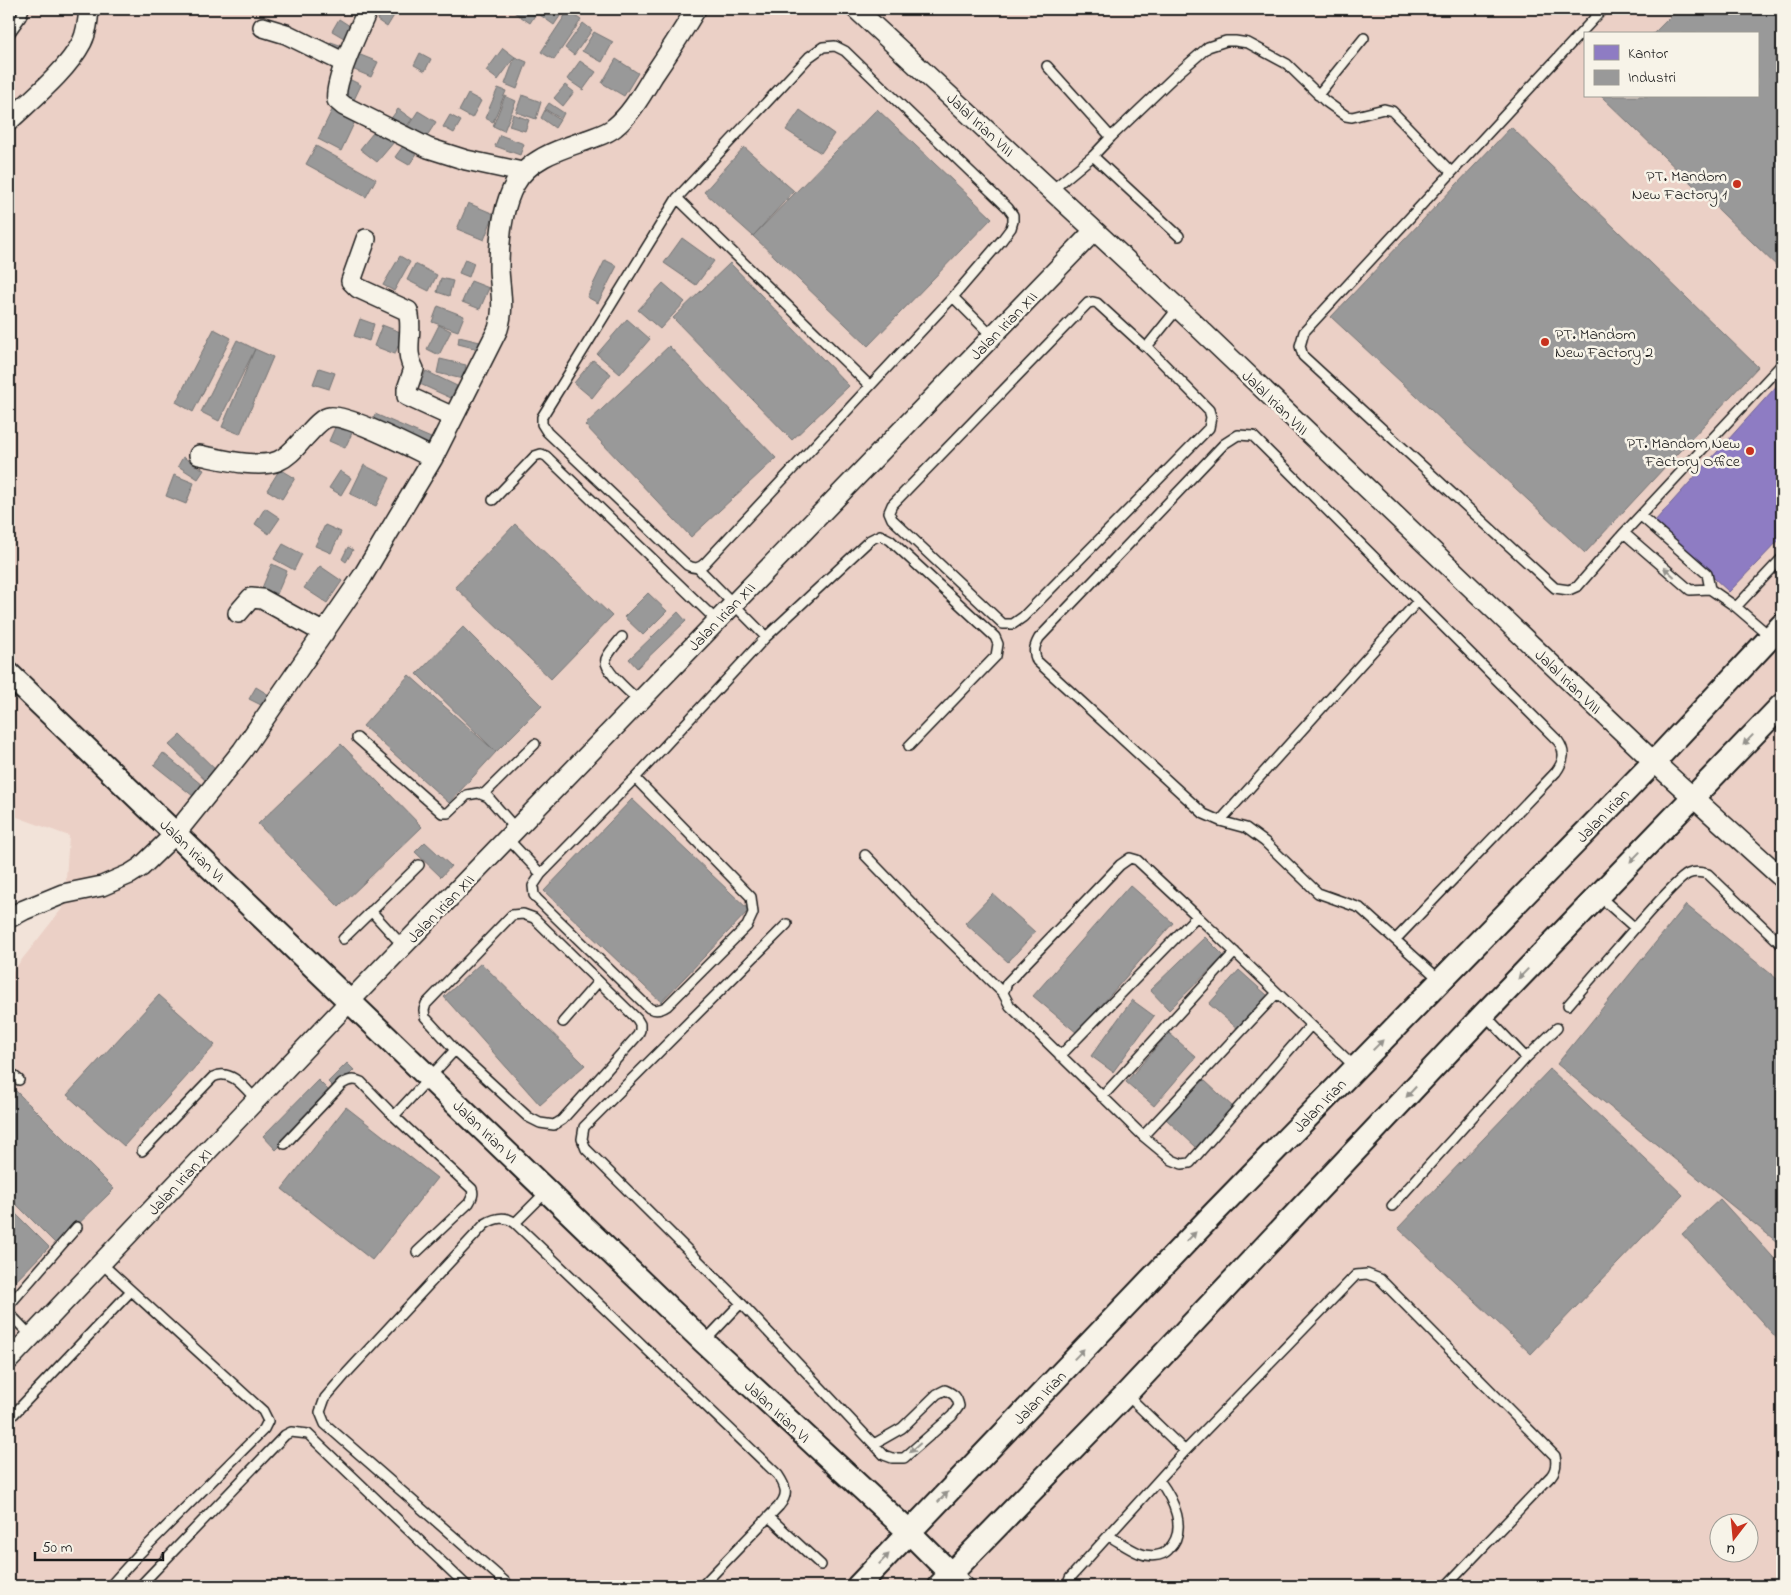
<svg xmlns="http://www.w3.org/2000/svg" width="1791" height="1595" viewBox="0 0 1791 1595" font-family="'Indie Flower',sans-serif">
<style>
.built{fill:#ebd0c6;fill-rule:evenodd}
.offices{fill:#8e7cc3;stroke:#6c5f91}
.industry{fill:#999;stroke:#747474}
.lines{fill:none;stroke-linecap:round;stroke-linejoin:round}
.service-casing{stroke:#1c1c1c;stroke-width:12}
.minor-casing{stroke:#1c1c1c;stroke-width:22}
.tertiary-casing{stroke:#1c1c1c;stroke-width:26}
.service{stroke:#f7f3e8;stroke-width:9}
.minor{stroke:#f7f3e8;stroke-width:19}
.tertiary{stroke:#f7f3e8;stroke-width:22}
.oneway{fill:#94928c}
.poi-dot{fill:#c8321e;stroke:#f7f3e8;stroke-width:2}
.labels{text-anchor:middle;stroke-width:5;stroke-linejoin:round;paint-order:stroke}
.street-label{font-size:16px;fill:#1c1c1c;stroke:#f7f3e8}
.poi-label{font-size:16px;fill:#1c1c1c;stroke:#f7f3e8;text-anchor:end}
</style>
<rect width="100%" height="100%" fill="#f2e3d9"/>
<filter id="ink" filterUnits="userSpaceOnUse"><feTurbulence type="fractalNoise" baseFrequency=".02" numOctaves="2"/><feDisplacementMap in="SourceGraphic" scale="10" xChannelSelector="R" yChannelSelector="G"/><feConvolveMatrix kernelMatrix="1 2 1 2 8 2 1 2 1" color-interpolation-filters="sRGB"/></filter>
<g filter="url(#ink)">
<!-- built -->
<path class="built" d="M9,9h1773v1577h-1773v-610l55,-70 5,-70 -60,-22zM1585,34h172v62h-172zM1718,1522h30v30h-30z"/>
<!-- offices -->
<path class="offices" d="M1782,380v157l-53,55 -75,-70z"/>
<!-- industry -->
<path class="industry" d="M384,9h14l-11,18 -10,-7z
M512,9h27l-9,14 -19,-13z
M545,9h10l7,4 -8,12 -14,-10z
M1678,9h104v262l-181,-175h156v-62h-104z
M568,11l13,9 -27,40 -13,-8z
M339,19l17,11 -7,11 -17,-10z
M583,23l9,7 -18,25 -9,-7z
M594,32l19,10 -11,20 -20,-11z
M331,42l17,6 -3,9 -17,-5z
M503,48l12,9 -17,23 -12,-9z
M420,53l11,6 -6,12 -11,-6z
M358,54l20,8 -7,15 -19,-8z
M515,57l12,5 -10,27 -12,-5z
M616,59l22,14 -14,23 -22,-13z
M580,61l16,11 -13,18 -16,-11z
M347,78l14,7 -9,19 -14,-7z
M565,85l9,7 -11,14 -9,-8z
M498,88l8,3 -13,31 -8,-4z
M468,94l13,7 -9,17 -13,-7z
M522,95l19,7 -5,17 -20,-7z
M505,96l11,5 -12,30 -11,-5z
M549,103l15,10 -3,6 -16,-10z
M335,104l23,11 -17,36 -23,-12z
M398,109l14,10 -8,11 -14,-10z
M877,109l115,109 -124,128 -115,-110z
M545,110l15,10 -5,8 -14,-10z
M800,110l34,24 -13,19 -35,-23z
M418,111l18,11 -13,20 -18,-11z
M513,114l16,6 -4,11 -16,-5z
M450,115l11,6 -7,12 -11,-6z
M1511,127l247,240 -173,186 -254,-236z
M377,128l17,14 -17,20 -17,-13z
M500,135l24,9 -4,11 -25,-9z
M316,146l60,33 -10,18 -60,-33z
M403,146l13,9 -7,10 -14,-8z
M744,147l50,44 -41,45 -49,-44z
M468,203l26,11 -10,26 -27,-11z
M682,238l32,23 -18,24 -32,-22z
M400,256l10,6 -16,29 -11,-6z
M465,259l9,4 -5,14 -10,-4z
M605,260l12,6 -19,37 -11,-6z
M730,263l119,123 -57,54 -119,-122z
M415,264l22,11 -8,16 -22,-11z
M441,278l12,3 -4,15 -12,-4z
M471,281l18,7 -9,21 -18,-7z
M663,283l22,19 -25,27 -22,-19z
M438,306l26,10 -6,15 -26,-9z
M360,319l14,5 -5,17 -15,-5z
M627,319l23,20 -30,35 -23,-20z
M382,325l21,8 -8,21 -21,-8z
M439,325l12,6 -12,24 -12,-6z
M214,329l17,9 -38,74 -17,-10z
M459,337l21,5 -2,7 -20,-5z
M237,340l18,9 -36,72 -18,-9z
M669,346l107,112 -85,79 -106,-112z
M255,349l18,8 -33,77 -18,-7z
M440,359l26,6 -3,14 -26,-6z
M593,360l18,14 -19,24 -18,-15z
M319,368l16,5 -6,16 -16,-5z
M426,371l31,15 -6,12 -31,-14z
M375,414l56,24 -4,12 -57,-24z
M337,423l16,8 -8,17 -16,-7z
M183,457l21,13 -6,9 -20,-13z
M364,465l26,13 -14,28 -26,-12z
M280,469l15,9 -13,21 -15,-9z
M340,471l11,7 -10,17 -12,-7z
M174,475l20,8 -8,21 -20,-8z
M265,508l15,10 -11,16 -14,-10z
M515,524l97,92 -61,63 -96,-92z
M325,525l16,7 -10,21 -16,-7z
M283,544l19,10 -8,16 -20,-11z
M348,547l5,3 -7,12 -4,-3z
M272,564l15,7 -10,23 -15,-6z
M320,566l22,15 -15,22 -23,-15z
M648,593l19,18 -24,24 -19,-18z
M678,612l8,9 -49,47 -8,-9z
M463,627l79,79 -46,46 -79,-78z
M409,675l87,77 -47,51 -86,-77z
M256,687l13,8 -6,11 -14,-7z
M180,735l42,41 -11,10 -42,-41z
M341,744l81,83 -83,80 -81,-83z
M163,753l39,32 -9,11 -39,-31z
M632,799l117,111 -88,92 -117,-111z
M425,842l26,24 -10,11 -26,-25z
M1130,885l43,38 -96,110 -44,-37z
M993,894l42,38 -27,30 -43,-39z
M1686,905l96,78v263l-225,-182z
M1205,937l19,19 -55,54 -19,-20z
M481,963l104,102 -45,40 -96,-108z
M1239,970l29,26 -30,33 -29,-25z
M159,995l56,50 -91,101 -57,-51z
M1132,1000l22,16 -41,56 -22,-16z
M1169,1033l27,24 -42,49 -28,-24z
M347,1063l7,7 -19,19 -7,-7z
M1550,1069l133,126 -152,159 -133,-126z
M318,1080l14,14 -56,56 -13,-14z
M1204,1080l30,28 -38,39 -30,-28z
M9,1084l105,105 -57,56 -48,-48z
M346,1107l91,71 -65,82 -90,-71z
M1720,1199l62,68v77l-100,-110z
M9,1207l40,40 -40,41z"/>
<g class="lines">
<!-- service casing -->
<g class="service-casing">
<path id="service" d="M1603,9l-299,323 -4,14 3,10 252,232 14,2 9,-4 46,-53 158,-169
M9,34l12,-17 3,-8
M835,46l10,5 163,157 5,7v6l-2,7 -9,12 -49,57 -248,266c-6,6 -11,6 -18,2l-140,-133 -5,-8v-7l135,-219 132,-141 14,-10z
M1047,66l64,71
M1318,95l46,-57
M1093,156l86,80
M1052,190l41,-34 18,-19 67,-64 30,-26 18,-6h9l13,2 39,21 38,37 21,15 6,1 32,-8 8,2 59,61
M677,198l193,188
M953,297l39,39
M1146,346l63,64 2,7 -2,11 -186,189 -10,7h-10l-111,-105 -3,-7 3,-7 196,-202 5,-1 4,1 47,43 5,-2 29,-36
M493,500l42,-44 6,-2 5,2 171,165
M1641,516l66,58 3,15
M1624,533l66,57 20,-1 26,18 35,30
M698,568l68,69 104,-97 10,-5 10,5 105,97 3,7 -2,12 -87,90
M1736,607l46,-49
M622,637c-5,6 -13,15 -16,22 -3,12 25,34 33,42
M357,738l85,75h6l19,-18 11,-2 10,4 28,32
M484,794l51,-50
M1220,821l198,-220
M507,838l34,36 94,-96 131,-141
M865,855l58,60 80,78
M541,874l-8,12 1,9 3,4 112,109c6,3 12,2 18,-2l80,-80 6,-13 -2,-16 -116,-119
M1599,896l36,32c10,-11 42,-49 53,-54 7,-3 13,-2 20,0l74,71
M371,911l32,35
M787,924l-203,203 -2,12 4,10 155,154 143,152 8,3h12l48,-42 7,-10c-2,-10 -5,-12 -14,-16l-8,4 -35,34 -28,16
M343,939l76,-74
M1396,939l160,-167c8,-11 10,-20 2,-31l-305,-305 -15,-1 -14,9 -185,194c-5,9 -6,14 -2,23l167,153 16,7 26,7 19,14 53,51 42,15 81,73
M1568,1005l67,-77
M563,1022l35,-40
M1311,1025l44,42
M1060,1056l137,-140 114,109 -121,138 -8,1 -10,-4 -29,-24 -133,-130 -7,-13 4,-10 113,-118 10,-7 7,2 60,56
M1526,1058l31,-30
M9,1072l10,8
M1102,1097l133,-145
M394,1116l78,73c2,5 0,9 -3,14l-52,49
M1143,1136l134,-143
M285,1144l57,-60c6,-4 12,-6 19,-2l33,34 61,-66 -30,-33 -1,-7 2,-6 86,-89 11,-1 11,4 103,101 3,5v6l-2,5 -76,85 -8,5 -14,-2 -12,-6 -73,-67
M142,1151l71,-74c18,-9 32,11 43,23
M1392,1206l134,-148 -42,-44
M515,1223l32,-32
M101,1263l162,148 5,10 -4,8 -124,124 -30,33
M9,1305l68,-78
M9,1313l22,23
M705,1341l36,-38
M9,1419l122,-128
M1185,1451l171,-176 11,-1 13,5 175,177c2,8 1,14 -4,20l-105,110
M769,1517l52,48
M1109,1536c9,5 20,13 30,17 9,4 22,4 29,-3 21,-20 5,-51 -9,-70
M140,1586l145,-151 6,-3 17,2 159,152
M510,1586l-185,-162 -5,-12 5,-14 19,-22 141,-152c10,-6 20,-9 30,-1l263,252c8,12 11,19 1,31l-77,80
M1067,1586l3,-8 115,-127 -59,-57"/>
</g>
<!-- minor casing -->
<g class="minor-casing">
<path id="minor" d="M368,9c-8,18 -35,74 -31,91l7,6 84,42 38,12 56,12
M856,9l322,299 476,454 128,116
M263,27l23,7 59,29
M9,121c23,-22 58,-50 73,-79 5,-10 6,-22 7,-33
M366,239l-15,42 7,7 50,23c6,20 -5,40 6,58l-7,20v7l46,21
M199,455c21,4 59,14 79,6 12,-5 20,-17 29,-26 6,-6 14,-17 23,-18 17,-3 84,32 103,41
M238,613l13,-15 11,1 62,34
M9,918l15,-8 39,-16 39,-8 28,-12 11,-7 35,-34 66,-82 120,-174 71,-119 65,-129c7,-22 2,-38 1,-60 0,-27 3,-62 16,-85 14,-26 46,-35 72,-44 10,-4 20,-6 28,-13 16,-13 27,-33 38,-51 15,-22 29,-44 43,-67
M9,1360l340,-358 745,-771
M951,1574l13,12"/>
</g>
<!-- tertiary casing -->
<g class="tertiary-casing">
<path id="tertiary" d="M9,674l695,668 205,190 42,42
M858,1586l357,-374 439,-450 128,-137
M939,1586l187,-192 358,-380 298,-309"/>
</g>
<!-- service -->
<use href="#service" class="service"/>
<!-- minor -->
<use href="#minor" class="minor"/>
<!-- tertiary -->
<use href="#tertiary" class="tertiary"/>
</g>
<!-- one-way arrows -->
<defs><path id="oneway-solid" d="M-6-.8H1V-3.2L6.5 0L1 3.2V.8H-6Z" transform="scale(1.25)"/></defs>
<g class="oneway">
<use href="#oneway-solid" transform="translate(1669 572) rotate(-139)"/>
<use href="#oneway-solid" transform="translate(1748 740) rotate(134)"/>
<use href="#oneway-solid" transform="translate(1635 857) rotate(134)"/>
<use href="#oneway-solid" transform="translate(1523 974) rotate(134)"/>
<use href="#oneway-solid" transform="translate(1378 1045) rotate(-45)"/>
<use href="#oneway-solid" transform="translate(1411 1092) rotate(133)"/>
<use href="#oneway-solid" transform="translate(1191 1237) rotate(-46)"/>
<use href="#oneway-solid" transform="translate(1079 1354) rotate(-46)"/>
<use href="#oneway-solid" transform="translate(915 1448) rotate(139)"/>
<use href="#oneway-solid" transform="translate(943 1497) rotate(-46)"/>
<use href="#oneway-solid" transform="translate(884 1559) rotate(-46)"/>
</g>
</g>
<!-- markers -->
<g class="poi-dot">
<circle cx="1737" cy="184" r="5"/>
<circle cx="1545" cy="342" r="5"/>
<circle cx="1750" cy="451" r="5"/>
</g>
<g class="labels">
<!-- street labels -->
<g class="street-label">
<text transform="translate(981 124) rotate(43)" y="6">Jalal Irian VIII</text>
<text transform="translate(1003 325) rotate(-46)" y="6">Jalan Irian XII</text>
<text transform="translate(1276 402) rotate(44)" y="6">Jalal Irian VIII</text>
<text transform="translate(721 616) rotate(-46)" y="6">Jalan Irian XII</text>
<text transform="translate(1569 681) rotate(44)" y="6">Jalal Irian VIII</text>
<text transform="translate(1602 815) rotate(-46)" y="6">Jalan Irian</text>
<text transform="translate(193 850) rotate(44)" y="6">Jalan Irian VI</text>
<text transform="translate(440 908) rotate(-46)" y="6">Jalan Irian XII</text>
<text transform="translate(1319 1105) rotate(-46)" y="6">Jalan Irian</text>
<text transform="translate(486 1131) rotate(44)" y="6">Jalan Irian VI</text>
<text transform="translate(179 1181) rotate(-47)" y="6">Jalan Irian XI</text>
<text transform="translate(1039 1397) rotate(-46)" y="6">Jalan Irian</text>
<text transform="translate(778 1411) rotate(43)" y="6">Jalan Irian VI</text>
</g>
<!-- poi labels -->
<g class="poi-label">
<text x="1727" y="181">PT. Mandom<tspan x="1727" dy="18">New Factory 1</tspan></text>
<text x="1555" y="339" text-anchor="start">PT. Mandom<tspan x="1555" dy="18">New Factory 2</tspan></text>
<text x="1740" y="448">PT. Mandom New<tspan x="1740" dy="18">Factory Office</tspan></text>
</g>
</g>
<!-- margin -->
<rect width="1791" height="1595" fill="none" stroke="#f7f3e8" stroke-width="30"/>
<rect x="15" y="15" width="1761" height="1565" fill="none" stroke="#1c1c1c" stroke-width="2" filter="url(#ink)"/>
<!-- legend -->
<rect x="1584" y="32" width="175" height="65" fill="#f7f3e8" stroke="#9f9d96"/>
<rect x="1594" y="45" width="25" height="15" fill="#8e7cc3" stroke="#9f9d96"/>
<text x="1628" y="58" font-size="15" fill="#1c1c1c">Kantor</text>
<rect x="1594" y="70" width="25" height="15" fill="#999999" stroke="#9f9d96"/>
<text x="1628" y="82" font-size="15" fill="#1c1c1c">Industri</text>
<!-- north arrow -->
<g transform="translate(1734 1538) rotate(196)"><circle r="24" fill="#f7f3e8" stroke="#9f9d96"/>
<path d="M0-4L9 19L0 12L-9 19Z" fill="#c8321e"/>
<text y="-8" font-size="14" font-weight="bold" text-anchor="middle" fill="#1c1c1c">U</text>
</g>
<!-- scale -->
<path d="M35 1552v8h128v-8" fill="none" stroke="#1c1c1c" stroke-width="2.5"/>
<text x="42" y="1552" font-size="15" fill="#1c1c1c" stroke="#f7f3e8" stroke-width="4" paint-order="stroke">50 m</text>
</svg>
